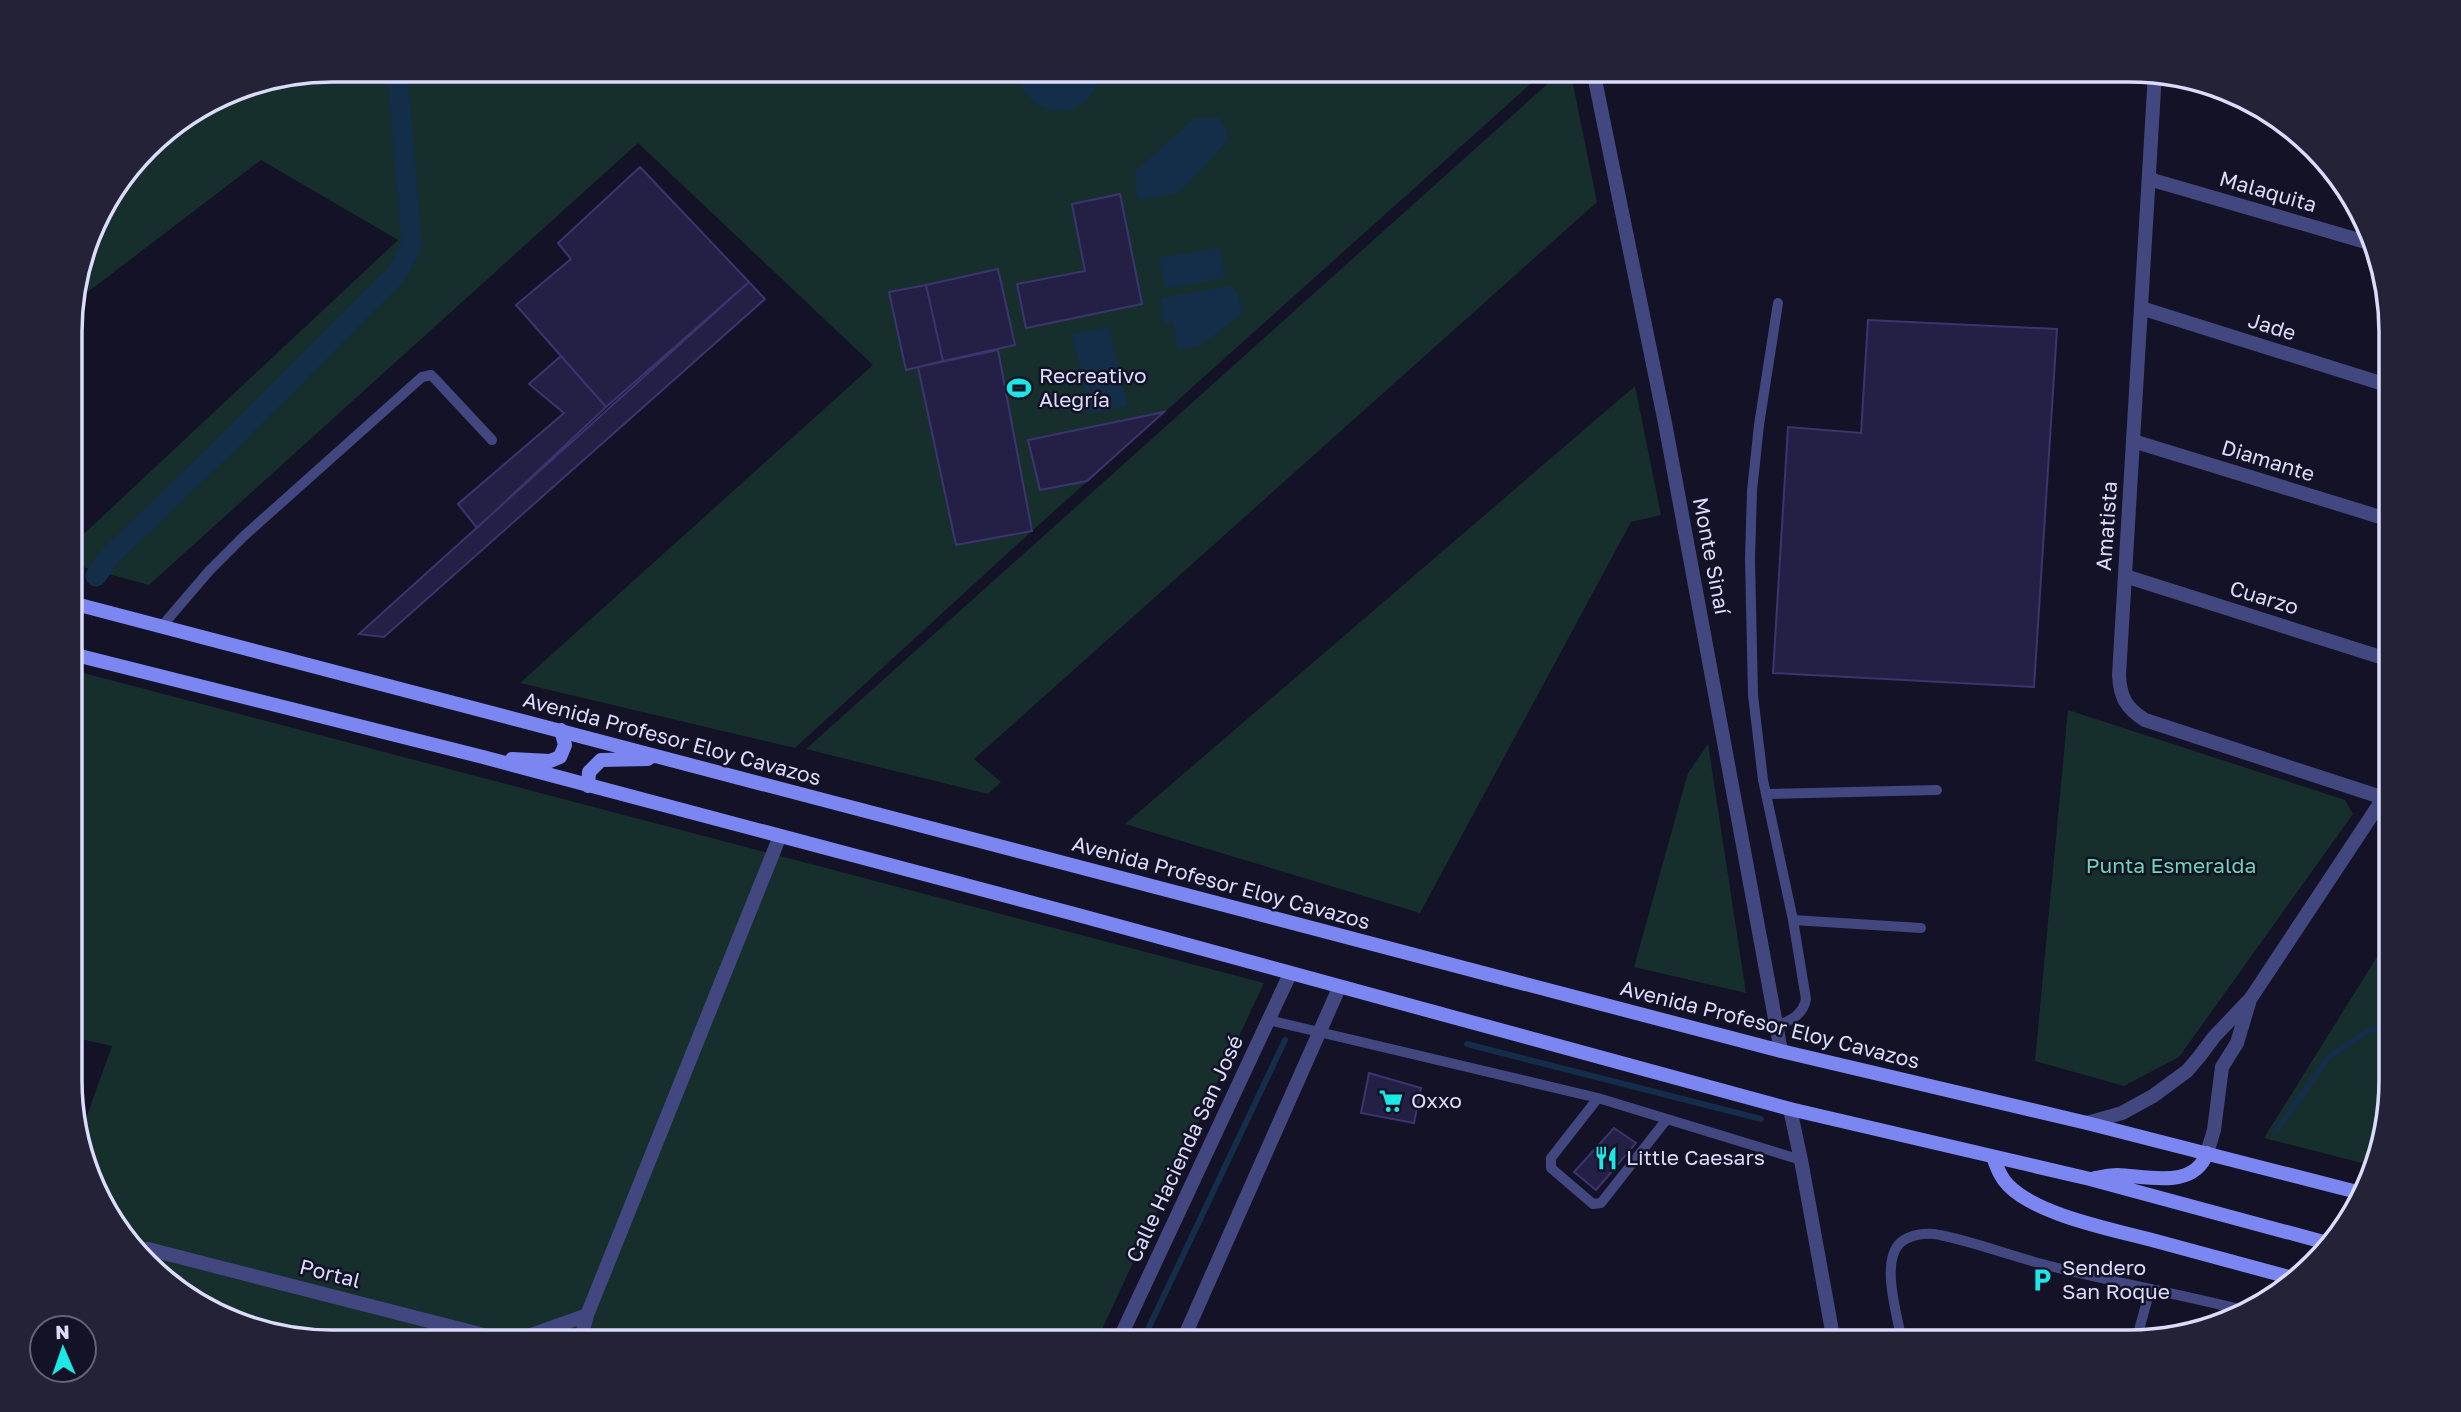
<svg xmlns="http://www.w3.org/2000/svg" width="2461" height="1412" viewBox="0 0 2461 1412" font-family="'Golos Text',sans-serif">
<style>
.green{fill:#162f2c}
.water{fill:#142d48}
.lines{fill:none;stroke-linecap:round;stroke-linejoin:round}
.stream{stroke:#142d48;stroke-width:6}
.canal{stroke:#142d48;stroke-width:21}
.building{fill:#242045;stroke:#3a356e;stroke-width:2}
.service{stroke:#424780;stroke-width:10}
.minor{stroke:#424780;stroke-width:14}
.tertiary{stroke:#424780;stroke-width:14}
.secondary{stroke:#7c86f1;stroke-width:14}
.labels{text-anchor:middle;stroke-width:5;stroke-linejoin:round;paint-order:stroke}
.street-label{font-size:21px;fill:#dbdbfb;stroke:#131226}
.poi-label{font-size:21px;fill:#dbdbfb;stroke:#131226;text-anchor:start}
.park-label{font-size:21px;fill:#6ed4b0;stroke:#131226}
.rim{fill:none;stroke:#dbdbfb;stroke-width:3.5}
</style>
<rect width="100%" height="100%" fill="#131226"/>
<!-- green -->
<path class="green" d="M332,70h866l4,4 4,-4h340l-514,461 -237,217 -275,-65 353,-318 -235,-222 -489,442 -77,-21v-19l326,-305 -137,-80 -189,144 25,-88 62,-81 73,-45z
M1563,70h7l27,132 -623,557 27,23 -13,12 -182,-45z
M1635,386l26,129 -30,7 -211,391 -295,-89z
M72,670l1192,313 -168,359h-765l-67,-9 -63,-26 -87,-81 -34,-91 32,-89 -40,-9z
M2068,710l277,90 8,14 -174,243 -55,29 -89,-25z
M1708,744l38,249 -112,-26 54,-194z
M2390,936v161l-20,68 -106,-27z"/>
<!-- water -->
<path class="water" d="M1017,70h82c0,50 -73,58 -82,0z
M1219,117l10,17 -5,11 -45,48 -41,7 -4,-28 61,-54z
M1220,248l5,30 -60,11 -6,-31z
M1230,286l7,6 7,20 -44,34 -23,4 -4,-28 -9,1 -4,-25z
M1109,326l19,80 -38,8 -18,-79z"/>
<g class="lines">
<!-- stream -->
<path class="stream" d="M1467,1044l294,75
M2276,1131l53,-74 40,-27 21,-5
M1142,1342l143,-302"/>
<!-- canal -->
<path class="canal" d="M96,576l14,-20 126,-121 161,-162 15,-28 -15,-175"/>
</g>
<!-- building -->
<path class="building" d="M640,167l109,115 -143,125 -90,-102 55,-46 -13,-16z
M1120,194l22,110 -116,24 -9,-44 68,-13 -13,-67z
M998,269l17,76 -72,16 -17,-76z
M749,282l16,17 -381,338 -25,-3z
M926,285l17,76 -37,9 -17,-78z
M1868,320l189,9 -23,358 -261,-14 15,-246 73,6z
M998,350l34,181 -76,14 -38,-178z
M561,356l45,51 -129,121 -19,-24 106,-91 -35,-29z
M1164,412l-77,69 -47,9 -12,-50z
M1369,1073l52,15 -7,35 -53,-10z
M1614,1128l22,15 -40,47 -22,-18z"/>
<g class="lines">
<!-- service -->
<path class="service" d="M162,626l47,-55 35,-35 178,-159 9,-2 5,5 56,60
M1766,794l171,-4
M1793,920l128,8
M1268,1020l330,78 203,62
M1777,1026c14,-6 26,-11 29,-27l-13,-79 -30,-140 -10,-85 -3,-136 2,-68 7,-66 19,-122
M1598,1098l-47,60v10l42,36 8,-1 66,-84
M2136,1341l14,-51
M1902,1342c-4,-25 -22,-79 -2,-99 10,-9 28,-11 40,-8 39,8 76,23 114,32 64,16 129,28 193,44"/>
<!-- minor -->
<path class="minor" d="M2155,73l-36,602c1,22 7,33 26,45l239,78
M2149,179l227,66
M2141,308l249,78
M2133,441l257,79
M2125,576l265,84
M2087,1123l35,-10 31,-17 34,-25 12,-14 15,-20 37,-39 139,-210
M2207,1153l7,-23 8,-63 15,-24 12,-40
M139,1249h9l363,93
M511,1342l76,-27
M580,1342l7,-27 193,-479
M1118,1342l172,-368
M1182,1342l157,-354"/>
<!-- tertiary -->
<path class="tertiary" d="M1593,70l72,353 116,628
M1790,1109l11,51 33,182"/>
<!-- secondary -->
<path class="secondary" d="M72,603l1709,448 306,72 274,70
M72,654l411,103 595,158 712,194 300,70 241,65
M512,759l38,2 10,-4 5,-12 -4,-15
M588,786l1,-14 12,-12 47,-1
M1993,1157c4,10 7,20 15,28 29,30 103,44 144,55 48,13 96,26 144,39
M2095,1178c7,-1 15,-3 22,-3 30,1 77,15 90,-22"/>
</g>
<!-- icons -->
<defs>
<g id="stadium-bare" transform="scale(1.89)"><path d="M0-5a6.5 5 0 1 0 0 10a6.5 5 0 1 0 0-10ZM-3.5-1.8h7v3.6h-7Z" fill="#1be7e5" stroke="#131226" stroke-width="2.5" paint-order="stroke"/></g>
<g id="supermarket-bare" transform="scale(1.89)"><path d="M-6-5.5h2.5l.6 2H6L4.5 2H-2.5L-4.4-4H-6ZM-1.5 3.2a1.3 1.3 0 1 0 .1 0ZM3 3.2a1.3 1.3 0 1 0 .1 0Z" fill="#1be7e5" stroke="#131226" stroke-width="2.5" paint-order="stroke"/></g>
<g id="restaurant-bare" transform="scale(1.89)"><path d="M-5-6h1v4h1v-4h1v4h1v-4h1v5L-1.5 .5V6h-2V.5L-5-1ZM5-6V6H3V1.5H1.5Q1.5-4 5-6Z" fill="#1be7e5" stroke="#131226" stroke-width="2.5" paint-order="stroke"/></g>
<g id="parking-bare" transform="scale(1.89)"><path d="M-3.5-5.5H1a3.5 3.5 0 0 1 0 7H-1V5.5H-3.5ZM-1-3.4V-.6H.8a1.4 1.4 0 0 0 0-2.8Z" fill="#1be7e5" stroke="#131226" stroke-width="2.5" paint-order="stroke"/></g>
</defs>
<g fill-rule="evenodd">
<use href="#stadium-bare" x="1019" y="388"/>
<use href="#supermarket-bare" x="1391" y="1101"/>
<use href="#restaurant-bare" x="1606" y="1158"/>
<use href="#parking-bare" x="2042" y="1280"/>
</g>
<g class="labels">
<!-- street labels -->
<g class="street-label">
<text transform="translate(2268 192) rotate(16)" y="7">Malaquita</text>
<text transform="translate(2272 327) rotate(17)" y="7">Jade</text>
<text transform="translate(2268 461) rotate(17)" y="7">Diamante</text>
<text transform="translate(2107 526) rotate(-86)" y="7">Amatista</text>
<text transform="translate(1711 556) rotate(79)" y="7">Monte Sinaí</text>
<text transform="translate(2264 598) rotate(17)" y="7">Cuarzo</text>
<text transform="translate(672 739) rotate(15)" y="7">Avenida Profesor Eloy Cavazos</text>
<text transform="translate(1221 883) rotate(15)" y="7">Avenida Profesor Eloy Cavazos</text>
<text transform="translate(1770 1025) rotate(14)" y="7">Avenida Profesor Eloy Cavazos</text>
<text transform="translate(1185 1149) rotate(-65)" y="7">Calle Hacienda San José</text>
<text transform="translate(330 1274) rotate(14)" y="7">Portal</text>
</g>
<!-- poi labels -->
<g class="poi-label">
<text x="1039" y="383">Recreativo<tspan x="1039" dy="24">Alegría</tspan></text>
<text x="1411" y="1108">Oxxo</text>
<text x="1626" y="1165">Little Caesars</text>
<text x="2062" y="1275">Sendero<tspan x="2062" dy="24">San Roque</tspan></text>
</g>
<!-- park labels -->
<g class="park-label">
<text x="2171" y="873">Punta Esmeralda</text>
</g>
</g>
<!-- crop -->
<path d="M0 0H2461V1412H0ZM332 82H2129A250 250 0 0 1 2379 332V1080A250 250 0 0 1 2129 1330H332A250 250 0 0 1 82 1080V332A250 250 0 0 1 332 82Z" fill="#232237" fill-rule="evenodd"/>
<path class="rim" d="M332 82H2129A250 250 0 0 1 2379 332V1080A250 250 0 0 1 2129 1330H332A250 250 0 0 1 82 1080V332A250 250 0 0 1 332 82Z"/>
<!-- north arrow -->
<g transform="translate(63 1349) rotate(358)"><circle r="33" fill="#131226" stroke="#63627b" stroke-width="2"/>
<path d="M0-5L12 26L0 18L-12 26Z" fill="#1be7e5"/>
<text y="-10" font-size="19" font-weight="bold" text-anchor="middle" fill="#dbdbfb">N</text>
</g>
</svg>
